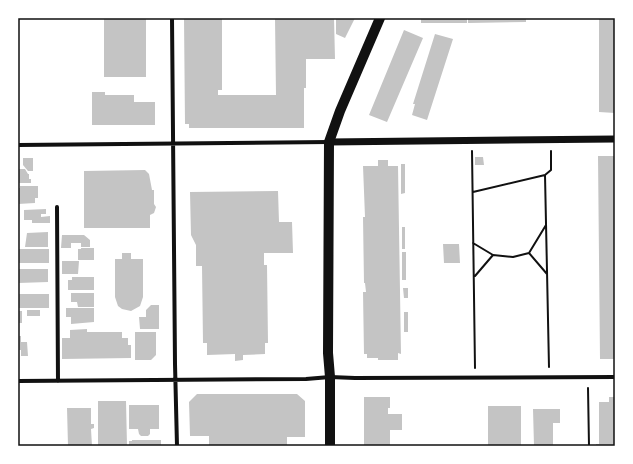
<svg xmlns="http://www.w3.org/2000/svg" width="633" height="464" viewBox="0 0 633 464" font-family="'Roboto Condensed',sans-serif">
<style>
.building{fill:#c4c4c4}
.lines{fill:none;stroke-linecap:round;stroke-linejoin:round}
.path{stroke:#111;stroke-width:2}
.minor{stroke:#111;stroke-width:4}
.tertiary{stroke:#111;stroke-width:7}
.primary{stroke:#111;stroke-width:10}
.neatline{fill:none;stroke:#111;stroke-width:1.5}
</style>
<rect width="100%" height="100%" fill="#fff"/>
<!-- building -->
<path class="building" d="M104,18h42v59h-42z
M184,18h38v72h-4v5h58l-1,-77h59l1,41h-29v29h-2v40h-115v-4h-4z
M336,18h19l-10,20 -9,-4z
M421,18h46v5h-46z
M468,18h58v4l-58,1z
M599,18h16v95l-16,-1z
M404,30l19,8 -36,84 -18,-7z
M435,34l18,5 -26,81 -15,-5 3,-11h-2z
M92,92h13v3h29v7h21v23h-63z
M598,156h17v203h-15z
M475,157h8l1,8h-9z
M23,158h10v13h-5l-5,-6z
M378,160h10v6h10l3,188 -3,-1v7h-20v-2h-11v-4h-3l-1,-62h3l-1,-9h-1l-1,-66h2l-2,-51h15z
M401,164h4v29l-4,1z
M18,169h7l3,5h1v5h2v4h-13z
M145,170l4,4 3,16h2v14l2,3 -2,6 -4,2v13h-66v-57z
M20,186h18v12h-3v5l-17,1v-16h2z
M278,191l1,31h13l1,31h-29v12h3l1,78h-3v11l-22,1v5l-8,1v-7l-28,1v-12h-4l-1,-77h-6v-21l-5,-10 -1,-43z
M46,209v5h-5v3l9,-1v7h-18v-3h-8v-10z
M402,227h3v22h-3z
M48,232v15h-23l2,-14z
M62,235h22l6,5v7h-9v-4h-10v5h-10z
M443,244h16l1,19h-16z
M81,248h13v12h-16v-11h3z
M18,249h31v14h-31z
M402,252h4v28h-4z
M122,253h9v6h12v38l-3,9 -9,5 -9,-2 -4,-3 -3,-9v-38h7z
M62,261h17l-1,13h-16z
M18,269h30v13l-30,1z
M72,277h22v13h-26v-10h4z
M403,288h5v10h-4z
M71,293h23v14h-16l-1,-5h-6z
M18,294h31v14h-31z
M151,305h8v24h-19l-1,-12h7v-7z
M66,308h28v14l-23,2v-7h-5z
M27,310h13v6h-13z
M18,311h4v12h-4z
M404,312h4v20h-4z
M87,329v3h35v6h6v7h3v13l-69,1v-21h8v-8z
M135,332h21v23l-5,5h-16z
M18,336h3v6h6l1,14h-7v-6h-3z
M197,394h100l8,7v36h-18v9h-78v-10h-19l-1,-34z
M364,397h26v11h-2v6h14v16h-12v16h-26z
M609,397h6v49h-19v-2h3v-42h10z
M98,401h28l1,45h-29z
M129,405h30v24h-9v5l-2,2h-7l-2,-2 -1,-5h-9z
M488,406h33v40h-33z
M67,408h24v16h3v4l-3,1 1,17h-24z
M533,409h27v14h-7v23h-19z
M132,440h29v6l-32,-1v-4h3z"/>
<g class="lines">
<!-- path -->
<path class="path" d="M472,151l3,217
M473,192l72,-17
M473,243l20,12 -18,21
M529,253l17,-28
M493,255l20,2 16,-4 18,21
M549,367l-4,-192 6,-5v-19
M588,388l1,58"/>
<!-- minor -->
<path class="minor" d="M172,18l3,346 2,82
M18,145l311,-3
M57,207l1,174
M18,381l288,-2 24,-2 25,1 260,-1"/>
<!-- tertiary -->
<path class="tertiary" d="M329,142l286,-3"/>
<!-- primary -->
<path class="primary" d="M330,446v-69l-2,-24 1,-211 11,-31 40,-93"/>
</g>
<!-- border -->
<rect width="633" height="464" fill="none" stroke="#ffffff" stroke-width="38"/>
<rect x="19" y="19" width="595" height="426" class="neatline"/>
</svg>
